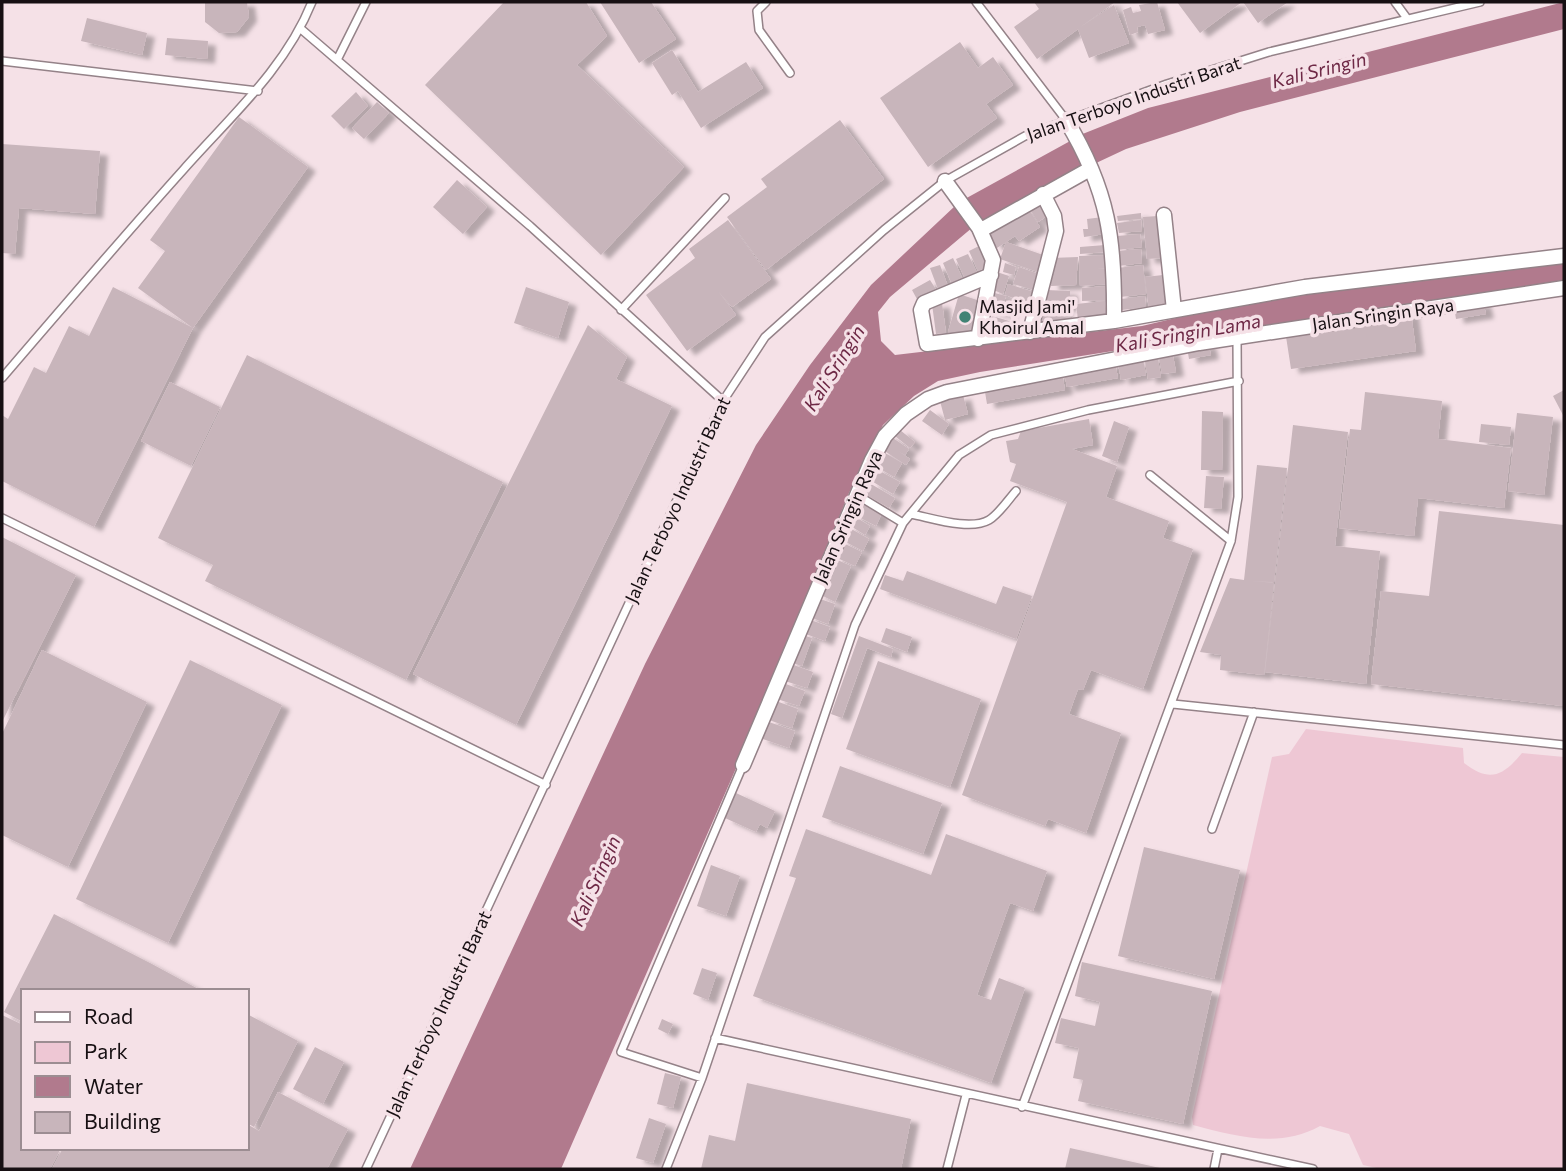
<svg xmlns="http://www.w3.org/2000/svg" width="1566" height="1171" viewBox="0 0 1566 1171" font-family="Commissioner,sans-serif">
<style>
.green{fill:#eec7d4}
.water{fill:#b17a8d}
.building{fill:#c8b5bb;filter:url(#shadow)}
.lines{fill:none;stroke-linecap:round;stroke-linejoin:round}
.service-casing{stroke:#948288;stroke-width:10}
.minor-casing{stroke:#948288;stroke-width:17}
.service{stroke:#fff;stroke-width:7}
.minor{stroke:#fff;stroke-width:14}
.poi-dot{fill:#418374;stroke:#f5e1e7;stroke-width:2.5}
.labels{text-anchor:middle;stroke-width:7;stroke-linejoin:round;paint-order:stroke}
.street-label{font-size:18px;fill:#171013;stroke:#f5e1e7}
.poi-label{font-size:18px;fill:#171013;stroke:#f5e1e7;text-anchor:start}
.water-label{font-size:19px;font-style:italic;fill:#6e2946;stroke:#f5e1e7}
</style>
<defs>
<filter id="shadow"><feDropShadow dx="8" dy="4.5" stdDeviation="2" flood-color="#0004"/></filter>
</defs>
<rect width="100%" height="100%" fill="#f5e1e7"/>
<!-- green -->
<path class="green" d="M1306,729l157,19 1,15c26,20 39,13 58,-10l42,4v412h-183l-18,-4 -14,-31 -29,-8c-41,23 -85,10 -127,-1l-1,-8 80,-360 17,-3z"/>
<!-- water -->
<path class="water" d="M1564,2v27l-324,83 -114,37 -32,15 -14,-29 68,-27z
M1072,140l13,28 -105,55 -17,-23z
M955,206l18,21 -83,70 -12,15 3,29 14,14 247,-29 110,-26 312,-38v18l-584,92 -42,9 -24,15 -31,29 -35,70 -80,200 -207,474h-151l235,-505 111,-219 54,-80 61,-80z"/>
<!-- building -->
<path class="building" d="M205,2h42l2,15 -12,15 -18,1 -14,-11z
M504,2h82l21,34 -30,29 107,102 -83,88 -176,-170z
M600,2h51l25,37 -37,24z
M1034,2h81l-36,26 35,-23 15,38 -40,15 -11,-29 -41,30 -23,-32 25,-18z
M1157,2l8,28 -17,4 -3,-9 -8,2 1,5 -8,3 -7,-25 8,-3 2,6 8,-2 -2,-6z
M1177,2h65l-42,31z
M1243,2h45l-30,21z
M87,18l60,15 -5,22 -61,-14z
M167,38l41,3 -1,18 -42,-4z
M960,42l18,26 15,-11 20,28 -27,19 11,14 -69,49 -48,-69z
M672,50l26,42 48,-30 17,26 -62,40 -23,-37 -6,4 -20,-32z
M356,92l12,14 -24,23 -13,-13z
M377,102l12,11 -25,26 -12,-11z
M239,117l69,50 -115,161 -55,-40 27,-37 -15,-11z
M840,120l44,59 -118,91 -39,-53 40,-30 -6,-8z
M2,144l98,7 -5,63 -76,-6 -4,46 -13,-1z
M457,180l30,27 -24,27 -30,-27z
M1037,200l10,16 -9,6 -10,-16z
M1026,205l14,22 -21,14 -4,-5 -18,12 -12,-18z
M1141,213v6l-23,2 -1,-5z
M1158,216l4,42 -15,1 -4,-42z
M1103,217l2,17 -21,3 -1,-8h5l-1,-10z
M728,220l43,59 -39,28 -14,-16 18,24 -49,36 -41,-56 49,-37 -6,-9z
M1141,220l1,11 -23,2 -2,-10z
M1140,234l2,13 -24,3 -1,-14z
M1006,242l40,14 -5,17 -41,-14z
M1105,245l1,7 -26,2v-7z
M979,246l10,20 -11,5 -9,-20z
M1141,249l1,14 -24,3 -2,-15z
M968,254l10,21 -12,6 -10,-22z
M1108,255v13l-11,1h11l1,15 -29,2 -1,-30z
M1078,257l-2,28 -25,1v-28z
M953,258l11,24 -11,5 -10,-24z
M1005,263l11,4 -2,8 -11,-3z
M940,265l9,24 -10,3 -9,-24z
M1143,265l3,29 -26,3 -3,-29z
M1019,267l20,7 -5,16 -21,-6z
M997,272l12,4 -6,18 -12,-5z
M1163,275l4,34 -18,2 -4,-34z
M930,280l7,11 -19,10 -6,-11z
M1008,284l26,8 -3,12 -26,-9z
M1107,286l1,14 -26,1v-13z
M113,287l80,41 -99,199 -92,-46v-66l6,4 26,-52 12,6 23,-47 20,10z
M526,287l43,15 -11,36 -44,-15z
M1046,290l24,1v16l-25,-1z
M991,292l15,4 -5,17 -15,-5z
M959,294l24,8 -11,37 -24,-7z
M1145,296l1,11 -24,3 -1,-11z
M1007,300l5,2 -4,13 -6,-2z
M1105,301l2,16 -29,3 -2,-16z
M1483,302l3,12 -30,5 -2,-12z
M942,303l4,30 -10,1 -4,-30z
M1064,309l1,9 7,-1 1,8 -32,4 1,-18z
M1411,312l5,39 -125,18 -6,-39z
M992,316l17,5 -3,9 -17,-5z
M588,325l39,32 -11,22 56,27 -156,319 -103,-51z
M1208,343l3,12 -22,4 -2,-12z
M1172,350l4,22 -14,2 -4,-22z
M1157,354l4,23 -13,2 -4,-23z
M247,355l256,127 -97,198 -201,-99 8,-16 -55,-27z
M1143,359l3,16 -25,5 -3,-17z
M1115,362l3,16 -51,9 -4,-19z
M1062,372l3,18 -78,14 -3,-18z
M170,382l50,25 -29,59 -50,-25z
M1564,390v27l-11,-21z
M1365,392l77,9 -4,38 73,9 -7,60 -86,-10 -4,38 -75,-8 11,-99 11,1z
M963,395l5,19 -23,6 -5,-19z
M930,410l19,14 -7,11 -20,-14z
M1202,411l21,1 -1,58h-21z
M1517,413l36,4 -9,78 -36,-4z
M1089,419l4,26 -21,4 45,17 -11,31 63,24 -6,17 30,11 -50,140 -52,-19 -8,20 -5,-1 -9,25 52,19 -35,100 -38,-14 -3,7 -83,-31 105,-293 -57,-21 6,-17 -6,-2 -4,-21 12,-2 3,-8z
M1114,421l15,6 -12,35 -15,-6z
M1481,424l30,3 -2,18 -30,-3z
M1293,425l55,7 -13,114 45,5 -14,133 -101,-12z
M900,430l15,12 -5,6 -15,-12z
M887,434l22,15 -4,6 -7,-4 12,8 -4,6 -23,-15z
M880,450l22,13 -8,14 -22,-13z
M1257,465l30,3 -13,114 -22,-1 22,2 -10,92 -44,-5 1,-15 -21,-3 30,-74 14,2z
M876,469l24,13 -7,12 -23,-14z
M1206,476l18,1 -3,32 -17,-1z
M871,484l24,14 -6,10 -24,-14z
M858,500l24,13 -6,13 -25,-13z
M1439,511l125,14 -1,181 -192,-22 10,-93 48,5z
M854,516l16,10 -5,9 -16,-10z
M846,526l23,13 -6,12 -23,-12z
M2,537l74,38 -74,147z
M841,542l21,10 -7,14 -20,-9z
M833,558l18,8 -16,36 -18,-9z
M907,571l89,33 7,-18 29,10 -16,43 -136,-50 5,-14 18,6z
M814,597l21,7 -7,20 -21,-8z
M808,619l22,8 -5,14 -22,-8z
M886,628l26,9 -5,15 -26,-10z
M799,634l13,4 -10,28 -13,-4z
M859,636l34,13 -2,8 -24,-9 -25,70 -11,-4z
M42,650l105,52 -79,165 -66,-32v-101z
M190,660l92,45 -114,238 -92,-44z
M878,661l103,38 -31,88 -104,-38z
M791,664l22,8 -6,16 -22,-7z
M783,683l22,8 -6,15 -22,-7z
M776,701l22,8 -6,19 -23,-8z
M766,721l29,10 -6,17 -29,-10z
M840,766l102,37 -19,51 -101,-37z
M736,793l39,18 -8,17 -7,-4 -4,8 -31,-14z
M806,829l125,46 15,-41 101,37 -14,40 -23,-8 -33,92 14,5 8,-22 26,10 -34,95 -238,-87 43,-118 -7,-2z
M1144,847l96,23 -26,109 -96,-23z
M711,865l29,11 -14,40 -29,-10z
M54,914l96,49 52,28h-179v31l-19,-10z
M1082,962l130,29 -29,133 -105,-23 5,-21 -10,-2 6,-30 -24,-5 6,-25 34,8 5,-24 -25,-6z
M702,968l15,5 -9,27 -15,-6z
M247,1014l51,27 -44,86 -7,-4z
M2,1015l21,10v123h38l-11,21h-48z
M662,1019l11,5 -5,10 -10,-5z
M315,1047l29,15 -21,42 -30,-15z
M665,1073l16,4 -8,31 -16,-4z
M747,1083l164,36 -10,50h-200l8,-34 26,6z
M278,1092l70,37 -21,40h-275l11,-21h184v-24l12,7z
M649,1118l17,6 -13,39 -17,-5z
M1070,1148l90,20v1h-95z"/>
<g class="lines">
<!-- service casing -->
<g class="service-casing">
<path id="service" d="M766,2l-9,9 2,19 31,43
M976,2l90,118
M1395,2l11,15
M301,29l229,197 193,175
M338,58l28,-56
M2,61l256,30
M621,310l104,-112
M2,378c60,-70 120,-140 182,-209 47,-53 101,-100 128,-167
M1150,475l81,66
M911,514c21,4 59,17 78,6 10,-6 19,-20 27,-29
M2,518l544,267
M903,523l56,-68 32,-20 97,-25 151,-29
M1173,704l391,41
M1212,829l42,-117
M715,1038l598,131
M702,1078l-81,-26 122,-287
M1022,1107l209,-566 7,-44 -1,-159
M366,1169l357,-768 42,-64 119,-107 61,-49 80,-45 142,-52 102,-32 211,-50
M666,1169l36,-91 153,-453 48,-102 -46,-28
M947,1169l19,-74
M1214,1169l4,-20"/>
</g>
<!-- minor casing -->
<g class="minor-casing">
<path id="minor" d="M1066,120c43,71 49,121 48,201
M945,181l34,47 14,32 -15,79
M1164,215l10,95
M981,230l109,-61
M991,275l-67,28 -3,7 6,34 187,-23 191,-34 259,-31
M1030,332l26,-101 -2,-15 -11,-22
M743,765l129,-305 13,-24 21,-22 22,-15 19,-7 252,-49 365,-55"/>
</g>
<!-- service -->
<use href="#service" class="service"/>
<!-- minor -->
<use href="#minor" class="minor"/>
</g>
<!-- markers -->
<circle class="poi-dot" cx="965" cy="317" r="7"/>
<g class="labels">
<!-- street labels -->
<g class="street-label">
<text transform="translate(1134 99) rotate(-19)" y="6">Jalan Terboyo Industri Barat</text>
<text transform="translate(1383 315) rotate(-8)" y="6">Jalan Sringin Raya</text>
<text transform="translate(678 500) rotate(-65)" y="6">Jalan Terboyo Industri Barat</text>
<text transform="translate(848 517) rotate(-66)" y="6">Jalan Sringin Raya</text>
<text transform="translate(439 1014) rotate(-65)" y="6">Jalan Terboyo Industri Barat</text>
</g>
<!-- poi labels -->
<g class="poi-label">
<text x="979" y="313">Masjid Jami'<tspan x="979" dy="21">Khoirul Amal</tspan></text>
</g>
<!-- water labels -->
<g class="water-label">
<text transform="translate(1319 70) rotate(-14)" y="7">Kali Sringin</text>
<text transform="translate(1188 333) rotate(-10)" y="7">Kali Sringin Lama</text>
<text transform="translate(834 368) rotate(-58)" y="7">Kali Sringin</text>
<text transform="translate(595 881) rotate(-66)" y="7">Kali Sringin</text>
</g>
</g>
<!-- border -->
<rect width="1566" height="1171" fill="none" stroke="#171013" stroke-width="7"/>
<!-- legend -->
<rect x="21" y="989" width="228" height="161" fill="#f5e1e7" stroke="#9c8d92" stroke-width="2"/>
<rect x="35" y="1012" width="35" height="10" fill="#ffffff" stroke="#9c8d92" stroke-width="2"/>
<text x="84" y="1024" font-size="21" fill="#171013">Road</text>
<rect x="35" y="1042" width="35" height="21" fill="#eec7d4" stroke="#9c8d92" stroke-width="2"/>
<text x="84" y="1059" font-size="21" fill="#171013">Park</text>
<rect x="35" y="1076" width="35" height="21" fill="#b17a8d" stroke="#9c8d92" stroke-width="2"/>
<text x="84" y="1094" font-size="21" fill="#171013">Water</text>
<rect x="35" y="1112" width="35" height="21" fill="#c8b5bb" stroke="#9c8d92" stroke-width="2"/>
<text x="84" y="1129" font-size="21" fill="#171013">Building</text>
</svg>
